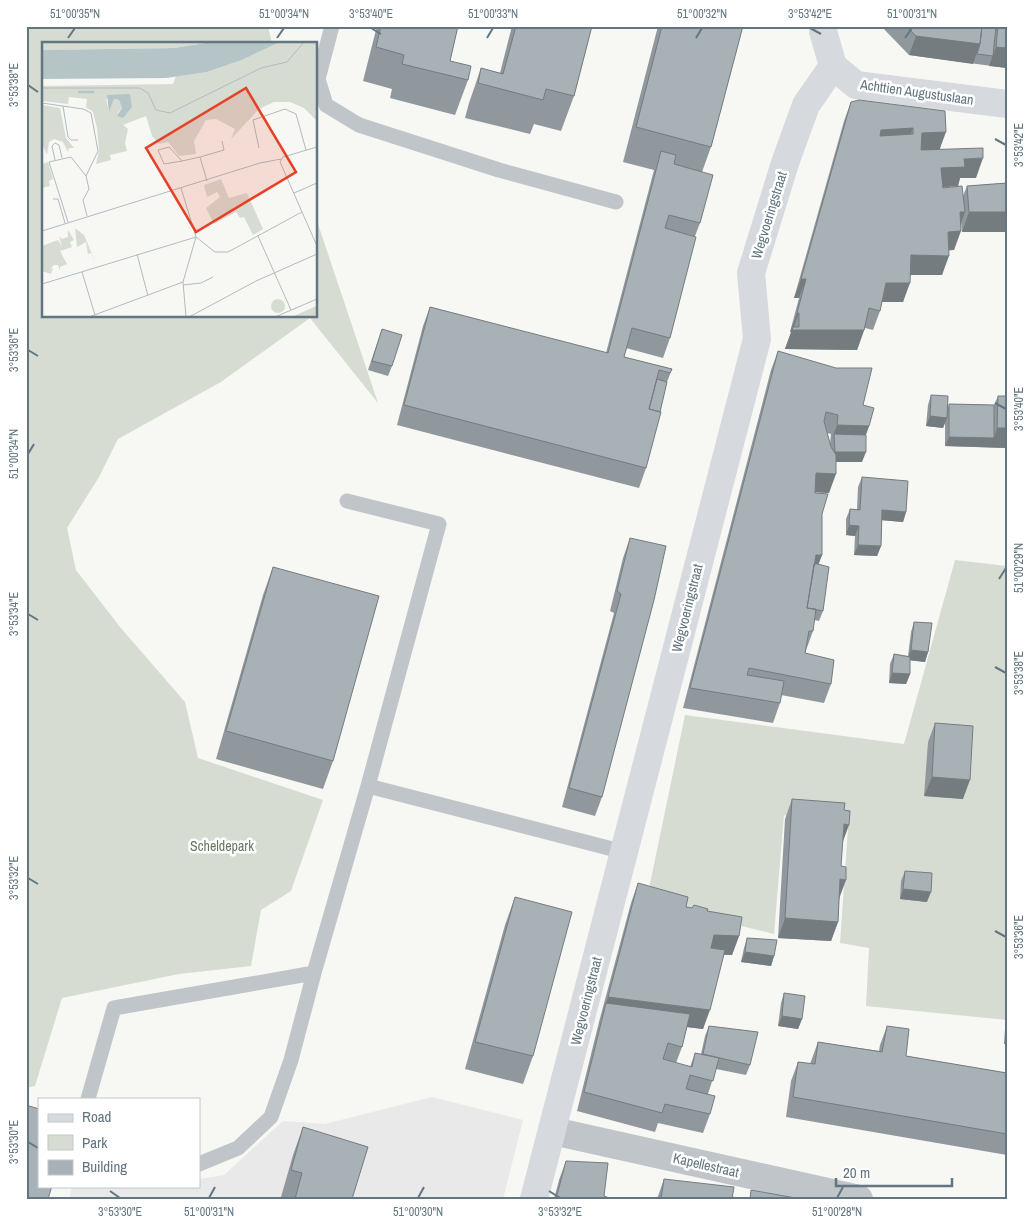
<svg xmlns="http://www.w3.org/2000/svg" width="1033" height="1225" viewBox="0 0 1033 1225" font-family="'Archivo Narrow',sans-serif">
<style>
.built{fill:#e8e9e8}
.green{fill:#d7dcd3}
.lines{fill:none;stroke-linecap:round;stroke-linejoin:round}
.lane{stroke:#c0c5c9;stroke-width:15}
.street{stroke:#c0c5c9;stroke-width:28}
.secondary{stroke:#d6dade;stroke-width:28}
.wall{fill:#90989d;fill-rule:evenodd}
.shaded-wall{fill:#757c7f}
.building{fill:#a7b1b6;stroke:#757c7f;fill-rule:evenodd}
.ticks{fill:none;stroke:#627580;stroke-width:2}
.labels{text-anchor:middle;stroke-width:5;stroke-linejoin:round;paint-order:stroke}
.street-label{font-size:14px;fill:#627580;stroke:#fff}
.park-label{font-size:14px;fill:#677861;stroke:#fff}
.inset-river{fill:none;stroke:#b5c5c7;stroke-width:2.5}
.inset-road{fill:none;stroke:#b2bbbf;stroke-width:1}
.view{fill:#e54126;fill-opacity:0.15;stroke:#e54126;stroke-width:2.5}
.inset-edge{fill:none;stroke:#627580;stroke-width:2.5}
.neatline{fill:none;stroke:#627580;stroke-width:2}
.ticks-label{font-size:12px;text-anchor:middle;fill:#627580}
</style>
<rect width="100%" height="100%" fill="#f7f7f4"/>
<!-- built -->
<path class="built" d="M432,1097l91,23 -20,79h-434l3,-13h127v-7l25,-4 59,-54 42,3z"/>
<!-- green -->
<path class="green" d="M26,26h242l4,18h-228v272h272v-98l62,185 -68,-85 -89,64 -103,57 -19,38 -32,51 9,42 44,57 65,75 13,56 125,42 -32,91 -30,19 -10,56 -72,8 -117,24 -27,88 -9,2z
M955,560l52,6v454l-141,-14 3,-58 -29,-5 8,-115 -64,-13 -10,119 -128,-31 39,-188 219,29z"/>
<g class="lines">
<!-- lane -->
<path class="lane" d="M332,26l-14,53 8,26 33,20 140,45 117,32
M347,501l92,23 -71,262 256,66
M88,1099l26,-91 200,-35
M199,1164l39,-16 33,-31 20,-57 23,-87 54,-187"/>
<!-- street -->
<path class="street" d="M553,1131l306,68"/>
<!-- secondary -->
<path class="secondary" d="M824,26l-1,5 10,35
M833,66l23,19 151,19
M534,1199l223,-860 -6,-66 34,-110 21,-58 27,-39"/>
</g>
<!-- wall -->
<path class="wall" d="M377,26h81l-8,35 18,19 -13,35 -65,-17 2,-9 -29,-8z
M512,26h80l-18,70 -13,35 -27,-7 -4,10 -65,-16 4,-15 12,-35 19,5z
M658,26h85l-32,121 -9,25 -2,51 -5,13 -25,102 -7,20 -37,-10 -2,9 48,12 -5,13 -21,86 -7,20 -242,-63 26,-99 7,-19 176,46 48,-183 -31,-8z
M881,26h126v42l-98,-13z
M851,102l94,9 -5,38 36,29h-16l-2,8 -15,1 20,9 4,-10 40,-3 -45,49 -1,-10 -7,28h-5l-7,25h-32l-7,27h-21l-2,9 -7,19 -8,-2 -8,22 -72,-1 6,-17h-1l9,-34h-5l50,-177z
M382,329l10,37 -4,10 -20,-6z
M778,351l85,54 6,21 -3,9 -4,27h-26l-7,31 -14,-1 7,22v41l-4,9 5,47 -4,10 -5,-1 -1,11 -8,22 26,31 -7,19 -43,-8 -1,8 -7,20 -90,-15 88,-338zM827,433l4,1 -1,10z
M931,395l17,13 1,-4 45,1 4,-9 9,52 -62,-2v-24l-2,6 -17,-2 2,-21z
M862,477l44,35 -3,10 -21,-2 -1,26 -4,10 -23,-1 1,-19 -9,-1v-16l4,-10 7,1 1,-23z
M630,538l-28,259 -7,19 -33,-9 52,-194 -4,-2 13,-53z
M273,567l60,194 -10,28 -107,-30 47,-164z
M914,622l14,30 -3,10 -15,-2v14l-4,10 -17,-1 1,-19 4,-10 14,2 3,-24z
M935,723l28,76 -39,-3 4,-54z
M792,799l50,45 -4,78 -7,19 -53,-3 7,-119z
M905,871l22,31 -27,-3 1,-18z
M638,883l48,24 21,4 32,25 -7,19h-8l-21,74 -16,-2 -5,20 -6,16 14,4 5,-14 6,1 4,-18 4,-10 41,39 -4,10 -30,-6 -8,25 2,20 -7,19 -45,-10 -3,9 -78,-21 22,-89 32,-119z
M515,897l18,159 -10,28 -58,-15 40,-144z
M747,938l27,18 -3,10 -30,-4 3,-14z
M784,993l18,26 -4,10 -20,-3 3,-23z
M887,1026l19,30 101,17v82l-221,-38 5,-36 7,-19 12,2 8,-22 61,9 1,-6z
M1007,1026v18h-3l1,-15z
M303,1127l49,72h-66l-5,-2 12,-42z
M566,1161l38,35 8,3h-58l5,-19z
M664,1179l68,18 11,2h-86z"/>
<!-- shaded-wall -->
<path class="shaded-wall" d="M916,36l64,8 -7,20 -64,-9z
M996,47l11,1v20l-18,-2z
M913,128l-7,19 -32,2 7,-19z
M946,132l-7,19 -24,1 7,-19z
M983,158l-7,20h-16l-2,8 -24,2 7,-20 23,-9z
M960,212h5l-7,19h3l-7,19 -13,1 7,-19z
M969,212h38v20h-45z
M911,255l38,1 -7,19h-38z
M801,279h5l-7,19h-5z
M886,283h24l-7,19h-24z
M797,313h2l-6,17h71l-7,20 -72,-1 8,-22 -2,5h-1z
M930,416l17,2 -4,10 -17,-2z
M837,425l32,1 -7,19 -28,-11 -4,10z
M997,428h10v20l-62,-2 4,-9 45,1z
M835,452h31l-4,10h-31z
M816,473l20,1 -7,19 -20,-1z
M882,510l24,2 -3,10 -24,-2z
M849,525l10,1 -4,10 -9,-1z
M858,545l23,1 -4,10 -23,-1z
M816,555h6l-7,19h-4z
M911,650l17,2 -3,10 -18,-2z
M892,673l18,1 -4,10 -17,-1z
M932,777l38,3 -7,19 -39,-3z
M844,824l5,1 -7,19z
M840,879l6,1 -7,19z
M903,889l28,3 -4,10 -27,-3z
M785,918l53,4 -7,19 -53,-3z
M714,935l25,1 -7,19 -25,-1z
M745,952l29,4 -3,10 -30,-4z
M608,997l102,13 -7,19 -101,-12 4,-14 -5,14z
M782,1016l20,3 -4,10 -20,-3z
M1007,1036v8h-3z"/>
<!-- building -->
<path class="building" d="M381,26h77l-8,35 21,5 -3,14 -66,-16 2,-9 -28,-8z
M516,26h76l-18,70 -28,-7 -3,11 -65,-17 3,-15 22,6z
M662,26h81l-32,121 -75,-20z
M906,26h76l-2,18 -64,-8z
M982,26h14l-3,30 -16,-2 3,-10z
M998,26h9v22l-11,-1z
M859,100l86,11 1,21 -24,1 -1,17 62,-2v10l-19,1 1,8 -24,1 2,20 19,-2 3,26h-5l1,19 -13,1 1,24 -38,-1 -1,28h-24l-6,28 -11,-3 -5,22h-72l1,-3h6v-14h-2l9,-34h-5l50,-177zM913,128v6l-33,2 1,-6z
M661,151l15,4 -2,9 39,11 -13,48 -31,-8 -4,13 31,9 -26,101 -38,-10 -8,29 48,12 -2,4 -11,-3 -10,39 12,3 -15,56 -242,-63 26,-98 178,46z
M1007,183v29h-38l-2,-26z
M382,329l20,6 -10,31 -20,-5z
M778,351l58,17h36l-9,37 11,3 -5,18 -32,-1 1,-10 -12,-3 -2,9 7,26 5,8v19l-20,-1 -1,20 13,1 -6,20v41h-6l-9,53 9,1 -3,22h-4l-4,22 29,7 -3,24 -82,-16 -2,7 37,6 -4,22 -90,-15z
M657,379l10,3 -7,30 -11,-3z
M931,395l17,1 -1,22 -17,-2z
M998,396h9v32h-10z
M949,404l45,1v33l-45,-1z
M834,434l32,1v17h-31z
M862,477l46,4 -2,31 -24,-2 -1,36 -23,-1 1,-19 -10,-1 1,-16 10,1z
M630,538l36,8 -12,54 -52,197 -33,-9 52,-194 -4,-3z
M814,564h4l11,3 -6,44 -16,-3z
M273,567l106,29 -46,165 -107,-30z
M914,622l18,1 -4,29 -17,-2z
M894,654l16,3v17l-18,-1z
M935,723l38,3 -3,54 -38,-3z
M792,799l53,4 -1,7 6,1 -1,14 -5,-1 -3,42 5,1v13l-6,-1 -2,43 -53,-4z
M905,871l27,2 -1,19 -28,-3z
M638,883l50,14 -2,10 6,1 2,-3 14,4 -1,2 35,6 -3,19 -25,-1 -3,13 14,2 -15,60 -102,-13z
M515,897l57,15 -39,144 -58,-14z
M747,938l30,2 -3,16 -29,-4z
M784,993l21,3 -3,23 -20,-3z
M606,1003l84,11 -8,33 -14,-4 -5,16 29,8 3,-14 24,5 -6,23 -23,-6 -4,14 29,7 -5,18 -45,-10 -3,9 -78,-21z
M709,1026l49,6 -8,33 -47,-11z
M887,1026l22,3 -3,27 101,17v61l-214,-37 5,-35 17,2 3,-22 64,10z
M26,1105l13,4v77h13l-4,13h-22z
M303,1127l65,20 -16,52h-57l7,-26 -11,-3z
M566,1161l42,2 -4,33 8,3h-56z
M664,1179l70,8 -2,12h-71z
M751,1190l50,9h-51z
M732,1197l11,2h-11z"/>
<!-- ticks -->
<path class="ticks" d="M371,28l10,6M810,28l11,6M68,38l7,-10M277,38l7,-10M487,38l6,-10M696,38l6,-10M905,38l7,-10M28,85l10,7M995,139l11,6M28,350l10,6M995,403l11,6M28,454l6,-10M999,579l7,-11M28,614l10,6M995,667l11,6M28,878l10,6M995,931l11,6M28,1142l10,6M110,1191l10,7M549,1191l11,7M209,1198l6,-11M418,1198l6,-11M837,1198l6,-11"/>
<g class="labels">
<!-- street labels -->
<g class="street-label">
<text transform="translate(917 92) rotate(8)" y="5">Achttien Augustuslaan</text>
<text transform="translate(769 215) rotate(-73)" y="5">Wegvoeringstraat</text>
<text transform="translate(687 608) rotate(-76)" y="5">Wegvoeringstraat</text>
<text transform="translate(586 1001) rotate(-76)" y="5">Wegvoeringstraat</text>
<text transform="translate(706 1165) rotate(13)" y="5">Kapellestraat</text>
</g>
<!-- park labels -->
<g class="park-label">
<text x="222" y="851">Scheldepark</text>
</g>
</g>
<!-- overview -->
<g transform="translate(42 42)">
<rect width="275" height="275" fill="#f7f7f4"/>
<path d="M0,0h169l-37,6 -132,2zM238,0h37v79l-13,-13 -14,-6h-16l-15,7 -28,30 4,-10 -19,-10 -10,1 -12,21 2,13 -17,2 -11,-14 -9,2 -7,-8 -6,-20 -23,9 5,4 -3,14 2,8 -17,4 1,5 -15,4 3,-14 -2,-22 -4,-16 -7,-5 1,-8 -18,-2 -1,7 -26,-3v-15l131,-2 3,-8 31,-4 35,-12zM88,56l1,7 -14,9 5,-6 -3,-8 -5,-1 -5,12 -3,-12zM0,63l18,3 6,30 8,10h-5l-1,4 -5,-10 -9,-3 -5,3 -2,13 -5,-12zM6,120l5,17 -4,2 1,5 -8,2v-24zM179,137l8,19 18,-5 16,36 -10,6 -9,-18 -4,1 -4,-6 -22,12 -8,-16 14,-11 -3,-5 -10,5 -3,-12zM33,186l9,7 11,26 -4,-8 -3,1 -2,-12 -9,5zM26,188l6,10 -4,2 2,5 -12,4 7,13 -7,3v4l-2,-6h-4l-4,4 3,-1 -2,6 -9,-3v-25l16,-6 4,6 -3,-10 3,3 6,-2zM229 264a7 7 0 1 1 14 0a7 7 0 1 1-14 0ZM274,264l1,11h-25z" fill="#d7dcd3" fill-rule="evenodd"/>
<path d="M169,0h69l-38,18 -35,12 -41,6 -124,1v-29l132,-2zM88,52l2,13 -9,11 -6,-2 5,-8 -3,-8 -5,-1 -5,13 -2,-17z" fill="#b5c5c7"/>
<path class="inset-river" d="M36,50h16"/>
<path class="inset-road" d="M0,46h98l8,5 8,17 14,3 91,-45 26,-6 17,-20M0,61l41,6 8,4 7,38 -12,25 3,13 -6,11 4,16M21,64l5,31 3,3h7M275,105l-34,10 -3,5 37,84M217,106l-6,-28 32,-11 11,5 10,36M13,118l-3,-14 3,-3 4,2 3,13M140,119l-18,3 -6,-14 11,-3 13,14 18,-4M165,139l-7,-24 24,-7 -2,-9M139,146l15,49 -13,45 3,35M252,151l23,-10M11,157h5l7,24M26,180l-19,-60 22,-5 15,19M0,189l218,-68 21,-4M216,194l33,74M95,212l11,42M40,230l13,43M0,242l154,-47 19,15h13l74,-40M141,243l18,-2 12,-6M47,275l94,-35M147,275l67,-36 61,-27M233,275l42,-18"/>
<path class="view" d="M204,46l50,84 -100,60 -50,-84z"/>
<rect width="275" height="275" class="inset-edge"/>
</g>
<!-- border -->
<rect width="1033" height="1225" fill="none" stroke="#ffffff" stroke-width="55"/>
<!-- legend -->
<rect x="38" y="1098" width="162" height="90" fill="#ffffff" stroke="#c0c8cc"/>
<rect x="48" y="1114" width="25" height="8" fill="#d6dade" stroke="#c0c8cc"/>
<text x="82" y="1122" font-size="15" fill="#627580">Road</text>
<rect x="48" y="1135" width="25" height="15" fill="#d7dcd3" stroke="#c0c8cc"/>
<text x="82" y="1148" font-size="15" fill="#627580">Park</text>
<rect x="48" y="1160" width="25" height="15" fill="#a7b1b6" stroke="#c0c8cc"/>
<text x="82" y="1172" font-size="15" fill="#627580">Building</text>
<!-- scale -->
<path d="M836 1178v8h116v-8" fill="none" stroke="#627580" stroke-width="2.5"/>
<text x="843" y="1178" font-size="15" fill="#627580" stroke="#ffffff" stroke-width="4" paint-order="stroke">20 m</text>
<rect x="28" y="28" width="978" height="1170" class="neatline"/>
<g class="ticks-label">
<text x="75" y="18">51°00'35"N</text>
<text x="284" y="18">51°00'34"N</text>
<text x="371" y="18">3°53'40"E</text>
<text x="493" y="18">51°00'33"N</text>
<text x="702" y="18">51°00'32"N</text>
<text x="810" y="18">3°53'42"E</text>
<text x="912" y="18">51°00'31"N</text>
<text transform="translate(14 85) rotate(-90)" y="4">3°53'38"E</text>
<text transform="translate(1019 145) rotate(-90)" y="4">3°53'42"E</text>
<text transform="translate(14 350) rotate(-90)" y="4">3°53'36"E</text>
<text transform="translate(1019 409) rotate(-90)" y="4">3°53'40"E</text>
<text transform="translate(14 454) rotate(-90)" y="4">51°00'34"N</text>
<text transform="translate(1019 568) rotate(-90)" y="4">51°00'29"N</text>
<text transform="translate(14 614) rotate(-90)" y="4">3°53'34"E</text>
<text transform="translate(1019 673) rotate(-90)" y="4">3°53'38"E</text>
<text transform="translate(14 878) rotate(-90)" y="4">3°53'32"E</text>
<text transform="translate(1019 937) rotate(-90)" y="4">3°53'36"E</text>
<text transform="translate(14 1142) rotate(-90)" y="4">3°53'30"E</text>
<text x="120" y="1216">3°53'30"E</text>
<text x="209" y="1216">51°00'31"N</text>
<text x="418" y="1216">51°00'30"N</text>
<text x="560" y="1216">3°53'32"E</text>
<text x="837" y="1216">51°00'28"N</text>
</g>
</svg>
